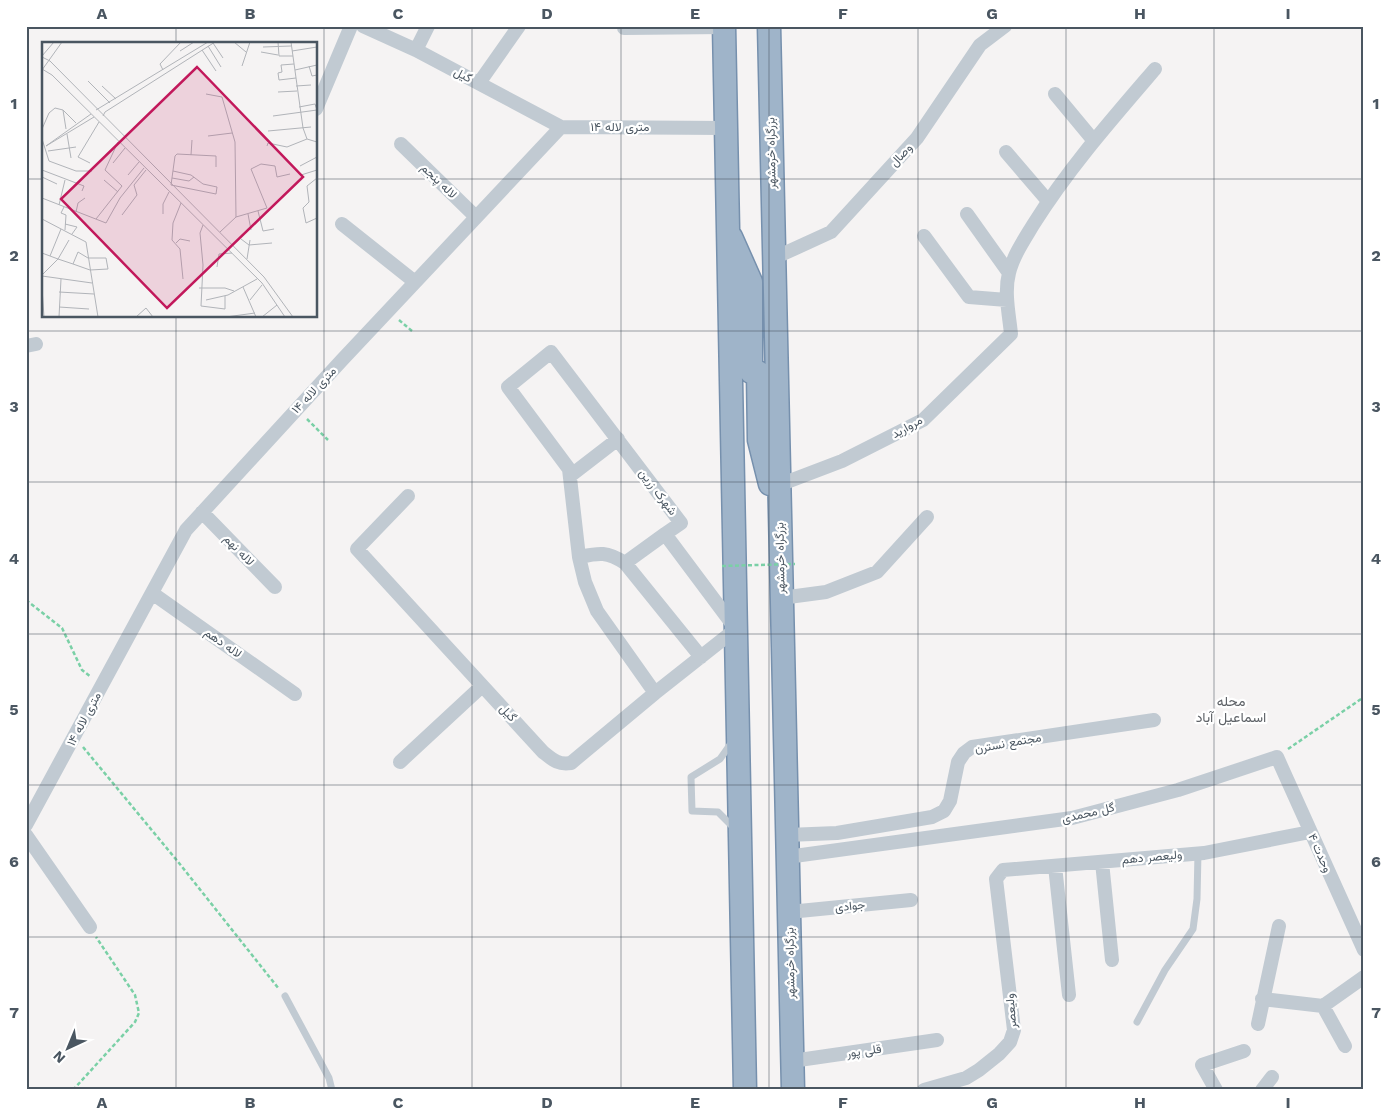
<svg xmlns="http://www.w3.org/2000/svg" width="1390" height="1116" viewBox="0 0 1390 1116" font-family="'Work Sans',Vazirmatn,sans-serif">
<style>
.lines{fill:none;stroke-linecap:round;stroke-linejoin:round}
.trunk-casing{stroke:#7690ad;stroke-width:25}
.path{stroke:#7ad0a6;stroke-width:2.5;stroke-dasharray:4 2.5;stroke-linecap:butt}
.service{stroke:#c1cad2;stroke-width:7}
.minor{stroke:#c1cad2;stroke-width:14}
.trunk{stroke:#9fb4c9;stroke-width:22}
.path-bridge{stroke:#7ad0a6;stroke-width:2.5;stroke-dasharray:4 2.5;stroke-linecap:butt}
.grid{fill:none;stroke:#4a5661;stroke-width:1;stroke-opacity:0.55}
.labels{text-anchor:middle;stroke-width:4.5;stroke-linejoin:round;paint-order:stroke}
.street-label{font-size:12px;fill:#4a5661;stroke:#fff}
.neighbourhood-label{font-size:14px;fill:#5f6368;stroke:#fff}
.inset-road{fill:none;stroke:#b1b4b9;stroke-width:1}
.view{fill:#c2185b;fill-opacity:0.15;stroke:#c2185b;stroke-width:2.5}
.inset-edge{fill:none;stroke:#4a5661;stroke-width:2.5}
.neatline{fill:none;stroke:#4a5661;stroke-width:2}
.grid-label{font-size:16px;text-anchor:middle;font-weight:bold;fill:#4a5661}
</style>
<rect width="100%" height="100%" fill="#f5f3f3"/>
<g class="lines">
<!-- trunk casing -->
<g class="trunk-casing">
<path id="trunk" d="M724,26l21,1064
M769,26l24,1064
M731,237l20,45v90
M758,372l1,68 11,44"/>
</g>
<!-- path -->
<path class="path" d="M399,320l13,11
M307,419l21,21
M26,600l36,28 20,42 9,7
M83,747l96,116 100,126
M1288,749l76,-52
M73,1090l62,-68 4,-9 -4,-18 -39,-58"/>
<!-- service -->
<path class="service" d="M732,742l-12,17 -29,18 1,34 26,1 17,17
M285,996l44,82 3,12
M1137,1022l28,-52 28,-41 4,-30 1,-46"/>
<!-- minor -->
<path class="minor" d="M363,26l53,24 145,77
M624,28l100,-1
M416,50l12,-24
M479,83l40,-57
M1055,94l39,47
M316,109l35,-83
M401,144l75,73
M1006,152l42,49
M967,214l42,59
M342,224l73,58
M924,236l45,61 38,3
M774,258l57,-26 86,-94 63,-93 25,-19
M26,346l10,-2
M570,476l48,-37
M779,485l63,-24 81,-41 88,-86c-2,-20 -7,-42 -2,-61 4,-17 15,-33 24,-48 35,-56 79,-106 122,-156
M408,496l-51,53 186,203c10,8 15,13 28,11l84,-70 81,-64 -71,-95 16,-11 -130,-171 -43,35 61,82 10,88 6,25 12,29 58,82
M202,512l73,75
M579,557c20,-4 27,-6 46,6l76,94
M625,563l40,-29
M152,593l143,101
M781,598l45,-6 51,-20 50,-55
M400,762l82,-76
M26,825l160,-295 156,-170 219,-233 165,1
M26,835l64,92
M787,835l50,-2 95,-16 12,-6 6,-10 8,-39 6,-9 8,-6 182,-27
M787,857l285,-39 106,-28 99,-33 87,193
M1102,862l10,98
M1055,866l14,129
M789,912l122,-12
M1262,999l61,7 41,-29
M1323,1006l22,40
M1258,1024l21,-98
M792,1061l145,-21
M924,1090l42,-12 13,-8 20,-16 11,-12 4,-12 -18,-151 7,-9 201,-17 106,-21
M1216,1090l-14,-25 42,-14
M1262,1090l10,-13"/>
<!-- trunk -->
<use href="#trunk" class="trunk"/>
<!-- path-bridge -->
<path class="path-bridge" d="M722,566l73,-2"/>
</g>
<!-- grid -->
<path class="grid" d="M176,26v18M324,26v1064M472,26v1064M621,26v1064M769,26v1064M918,26v1064M1066,26v1064M1214,26v1064M26,179h18M316,179h1048M176,316v774M26,331h1338M26,482h1338M26,634h1338M26,785h1338M26,937h1338"/>
<g class="labels">
<!-- street labels -->
<g class="street-label">
<text transform="translate(463 75) rotate(28)" y="4">گیل</text>
<text x="620" y="131">۱۴ متری لاله</text>
<text transform="translate(771 153) rotate(-91)" y="4">بزرگراه خرمشهر</text>
<text transform="translate(901 155) rotate(-47)" y="4">وصال</text>
<text transform="translate(439 181) rotate(44)" y="4">لاله پنجم</text>
<text transform="translate(314 390) rotate(-47)" y="4">۱۴ متری لاله</text>
<text transform="translate(907 427) rotate(-29)" y="4">مروارید</text>
<text transform="translate(658 492) rotate(53)" y="4">شهرک زرین</text>
<text transform="translate(239 550) rotate(46)" y="4">لاله نهم</text>
<text transform="translate(780 558) rotate(-91)" y="4">بزرگراه خرمشهر</text>
<text transform="translate(223 643) rotate(35)" y="4">لاله دهم</text>
<text transform="translate(508 713) rotate(47)" y="4">گیل</text>
<text transform="translate(84 719) rotate(-62)" y="4">۱۴ متری لاله</text>
<text transform="translate(1008 743) rotate(-10)" y="4">مجتمع نسترن</text>
<text transform="translate(1088 813) rotate(-13)" y="4">گل محمدی</text>
<text transform="translate(1320 853) rotate(66)" y="4">وحدت ۴</text>
<text transform="translate(1152 857) rotate(-5)" y="4">ولیعصر دهم</text>
<text transform="translate(850 906) rotate(-6)" y="4">جوادی</text>
<text transform="translate(790 963) rotate(-91)" y="4">بزرگراه خرمشهر</text>
<text transform="translate(1011 1011) rotate(-95)" y="4">ولیعصر</text>
<text transform="translate(864 1051) rotate(-8)" y="4">قلی پور</text>
</g>
<!-- neighbourhood labels -->
<g class="neighbourhood-label">
<text x="1231" y="706">محله<tspan x="1231" dy="16">اسماعیل آباد</tspan></text>
</g>
</g>
<!-- overview -->
<g transform="translate(42 42)">
<rect width="275" height="275" fill="#f5f3f3"/>
<path class="inset-road" d="M192,0l12,10M236,0l1,14h14M249,0l12,86 4,11 10,3M171,1l10,15M166,4l13,21M221,5l28,-1M160,8l14,21M138,9l14,-9M250,9l25,-4M219,10l17,3M0,14l12,-14M0,15l8,4 214,216 29,40M252,22l-13,1 1,7 -4,1 1,7 17,-2M200,24l8,-24M267,24l3,10 5,-1M0,27l10,6 210,208 23,34M0,28l20,-28M121,28l-3,-6 21,-22M253,28l22,-5M46,39l22,22M60,44l14,13M254,44l15,-1M236,50l19,-1M164,52l16,3 13,45 1,75 -16,15M257,65l16,-3 2,6M21,68l3,19M54,68l112,-68M61,74l2,-4 110,-70M231,74l44,-6M0,87l7,-16 6,-5 8,2 13,13M226,89l43,-4M25,92l4,24M166,94l24,-3M0,97l7,22M4,104l48,-29M4,104l45,-32M225,104l1,-3 19,4 20,-8M6,109l28,-4M149,113l1,-15M7,119l27,10h16M48,121l-12,-6 21,-35M71,121l12,-15M258,124l17,-9M0,128l42,16 -2,5M131,129l18,4 12,9 14,3 -1,7 -45,-9 4,-29 2,-2 39,2v11M86,133l11,-13M259,133l16,-5M0,135l15,7M130,136l17,3 5,-4M275,136l-10,8 2,16 -6,6 3,15 11,-5M62,138l14,12M0,156l64,25 14,-25 24,-30M139,161l-8,20 -1,17 8,9 3,30M17,163l6,-25M22,165l-3,6 5,2 -1,15M216,169l5,20 11,-2M34,170l2,-9 7,-5M121,172v-10l6,-12M206,172l3,16M80,173l15,-20 -3,-10 12,-15M194,175l31,-9 -16,-39 10,-5 14,2 2,11 13,-3M0,177l44,23 12,75M54,177l26,-33 -17,-16 13,-28M23,182l12,3 -5,7M161,183l-3,8 3,32 -2,41 24,3v-13M199,197l8,6 23,-2M134,201l4,-4 10,2M0,211l16,6 15,5 17,6 18,-1 -2,-11h-18l-10,-6 -5,12M8,214l11,-27M205,217l3,-19M175,225l2,-13 13,-1M0,233l16,-16 11,-19M0,234l50,7M201,245l13,30M0,246l2,29M157,246h26l9,3M17,250l35,2M164,258l22,-5 29,-16M208,258l12,-15M17,265l30,2M17,275l2,-38M94,275l10,-9 7,9M184,275l29,-4M220,275l15,-12"/>
<path class="view" d="M155,25l106,110 -136,131 -106,-109z"/>
<rect width="275" height="275" class="inset-edge"/>
</g>
<!-- border -->
<rect width="1390" height="1116" fill="none" stroke="#ffffff" stroke-width="55"/>
<!-- north arrow -->
<g transform="translate(68 1048) rotate(224)" stroke="#ffffff" stroke-width="4" paint-order="stroke">
<path d="M0-4L9 19L0 12L-9 19Z" fill="#4a5661"/>
<text y="-8" font-size="14" font-weight="bold" text-anchor="middle" fill="#4a5661">N</text>
</g>
<rect x="28" y="28" width="1334" height="1060" class="neatline"/>
<g class="grid-label">
<text x="102" y="19">A</text>
<text x="250" y="19">B</text>
<text x="398" y="19">C</text>
<text x="547" y="19">D</text>
<text x="695" y="19">E</text>
<text x="843" y="19">F</text>
<text x="992" y="19">G</text>
<text x="1140" y="19">H</text>
<text x="1288" y="19">I</text>
<text x="14" y="109">1</text>
<text x="1376" y="109">1</text>
<text x="14" y="261">2</text>
<text x="1376" y="261">2</text>
<text x="14" y="412">3</text>
<text x="1376" y="412">3</text>
<text x="14" y="564">4</text>
<text x="1376" y="564">4</text>
<text x="14" y="715">5</text>
<text x="1376" y="715">5</text>
<text x="14" y="867">6</text>
<text x="1376" y="867">6</text>
<text x="14" y="1018">7</text>
<text x="1376" y="1018">7</text>
<text x="102" y="1108">A</text>
<text x="250" y="1108">B</text>
<text x="398" y="1108">C</text>
<text x="547" y="1108">D</text>
<text x="695" y="1108">E</text>
<text x="843" y="1108">F</text>
<text x="992" y="1108">G</text>
<text x="1140" y="1108">H</text>
<text x="1288" y="1108">I</text>
</g>
</svg>
